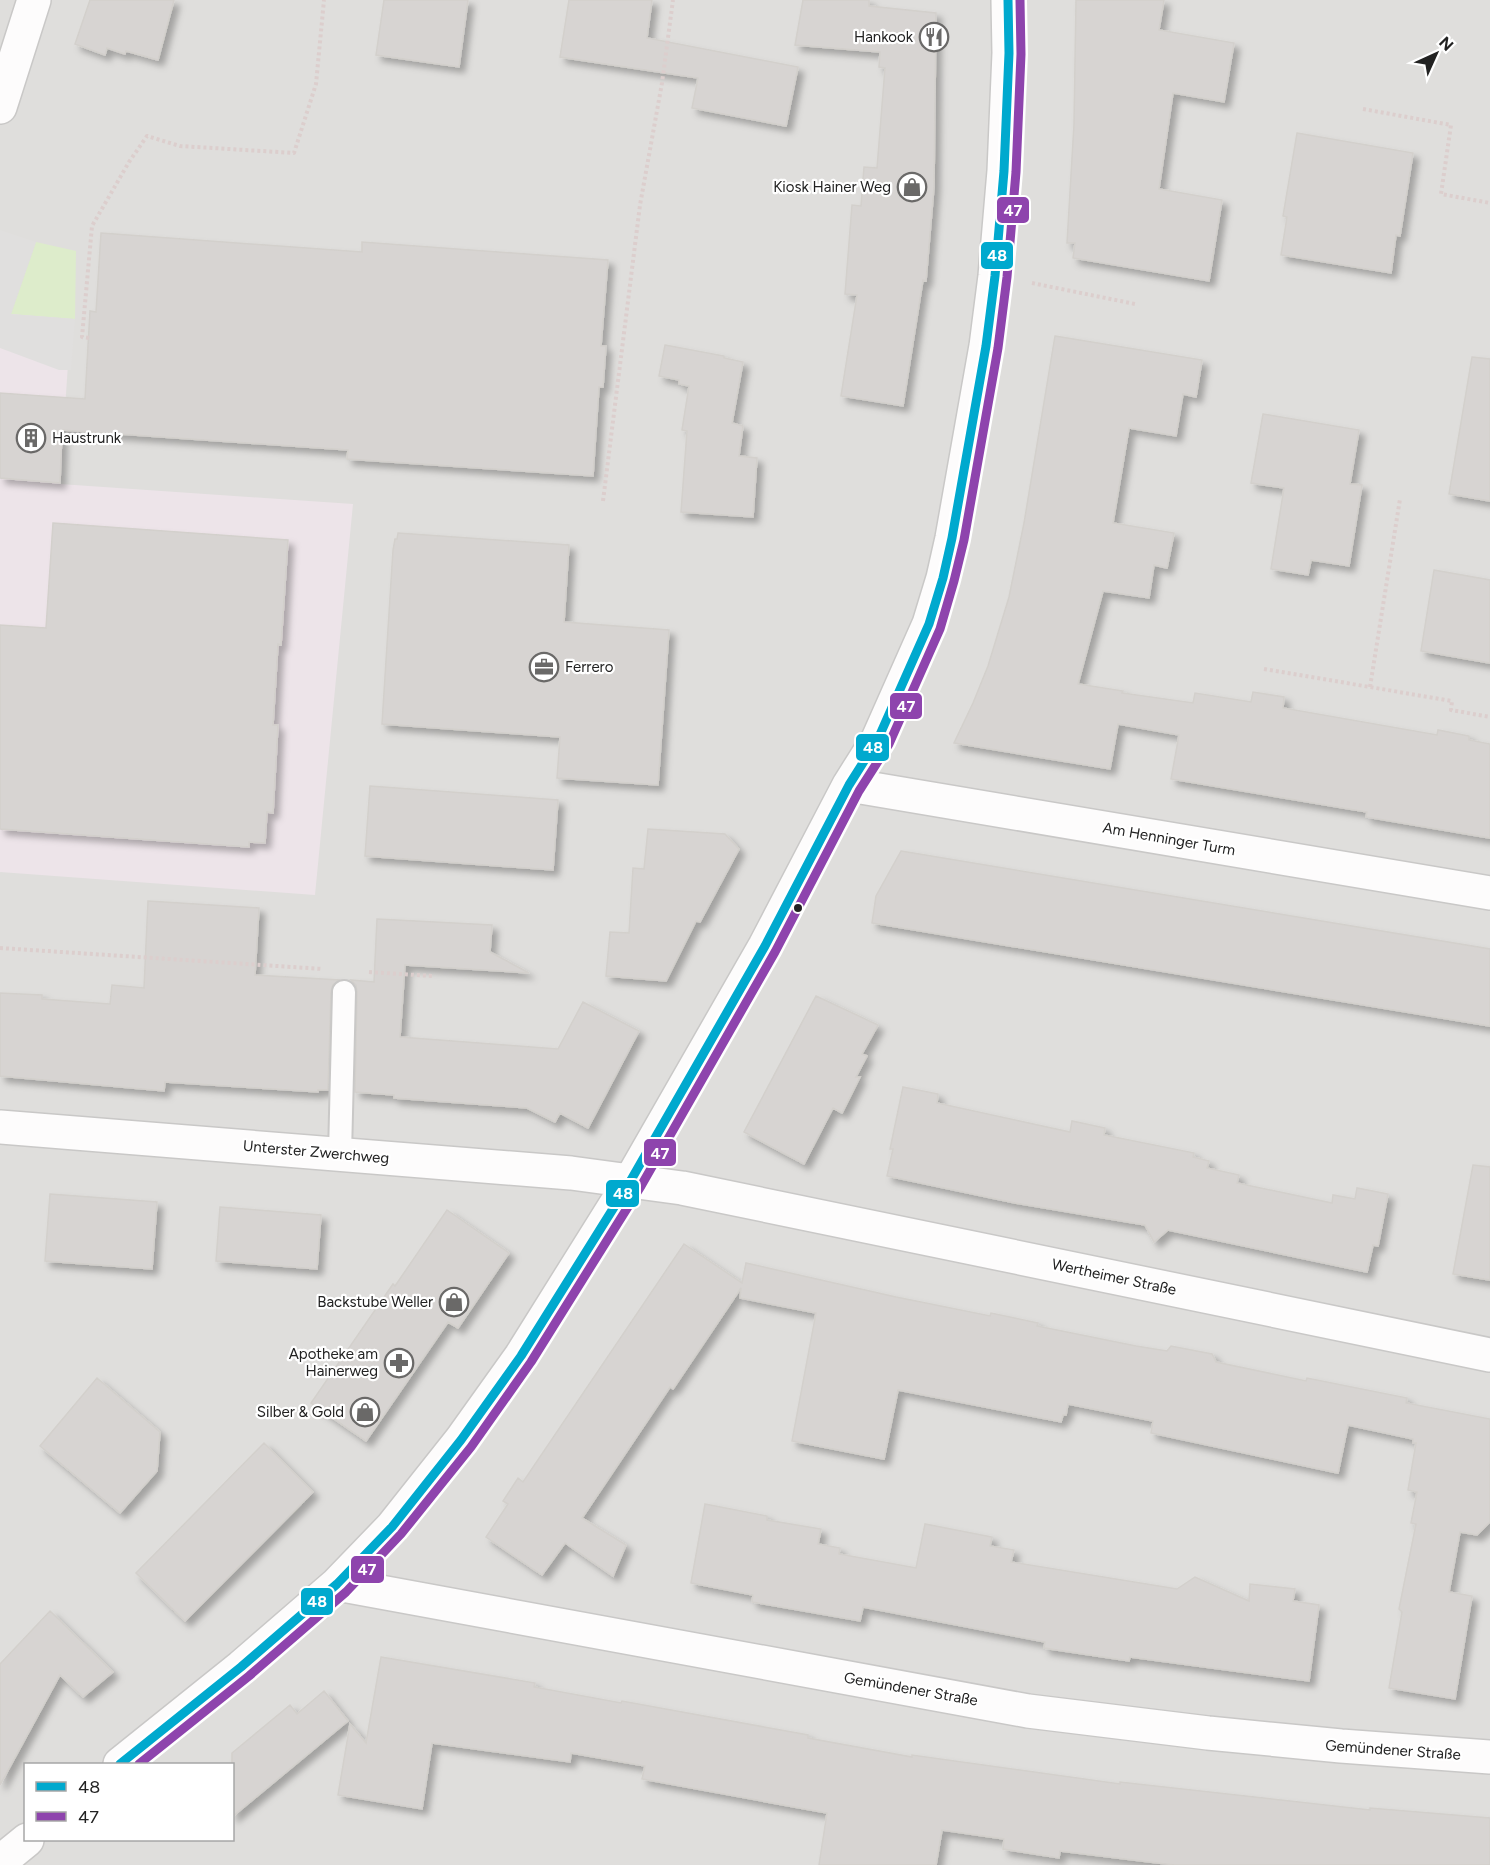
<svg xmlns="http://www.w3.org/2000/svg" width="1490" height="1865" viewBox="0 0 1490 1865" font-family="Figtree,sans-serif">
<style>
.residential{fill:#dfdedc;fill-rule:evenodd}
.industrial{fill:#ede4e9}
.grass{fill:#ddeccb}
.parking{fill:#e0dfde}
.building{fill:#d7d4d2;stroke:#d3d0cc;stroke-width:1.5;filter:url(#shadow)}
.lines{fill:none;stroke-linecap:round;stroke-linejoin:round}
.service-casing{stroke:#c9c8c7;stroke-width:26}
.minor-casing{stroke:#c9c8c7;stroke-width:36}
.path{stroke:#dccecd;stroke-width:4;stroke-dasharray:3 3;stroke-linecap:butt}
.service{stroke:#fdfcfc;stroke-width:22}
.minor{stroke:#fdfcfc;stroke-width:33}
.bus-1-casing{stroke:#fff;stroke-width:14}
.bus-2-casing{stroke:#fff;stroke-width:14}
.bus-1{stroke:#00a9ce;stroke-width:9}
.bus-2{stroke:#8e44ad;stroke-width:9}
.bus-dot{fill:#222;stroke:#fff;stroke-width:2}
.labels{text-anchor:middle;stroke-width:4.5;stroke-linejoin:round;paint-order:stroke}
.poi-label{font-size:15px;fill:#222;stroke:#fff;text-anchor:end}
.street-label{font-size:15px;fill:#222;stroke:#fff}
.line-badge{stroke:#fff;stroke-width:2}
.badge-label{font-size:16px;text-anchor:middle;font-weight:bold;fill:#fff}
</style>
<defs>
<filter id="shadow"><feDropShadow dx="5.5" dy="5.5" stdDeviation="3" flood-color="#0004"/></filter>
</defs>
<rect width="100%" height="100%" fill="#f0eeeb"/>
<!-- residential -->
<path class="residential" d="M0,0h1490v1865h-1490zM26,1764h206v76h-206z"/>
<!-- industrial -->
<path class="industrial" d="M0,310l11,4 60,5 -11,165 293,20 -38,391 -315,-23z"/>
<!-- grass -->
<path class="grass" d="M36,242l40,9 -1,68 -64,-5z"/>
<!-- parking -->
<path class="parking" d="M0,230l36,12 -25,72 64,5 -4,51h-12l-59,-22z"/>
<!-- building -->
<path class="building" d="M90,0h84l-16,60 -32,-9 -1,3 -18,-6 -2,7 -30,-11z
M384,0h84l-9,67 -83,-12z
M569,0h83l-5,38 151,29 -12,59 -94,-18 6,-30 -138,-21z
M803,0h66v6l67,7 -2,174 -8,94 -3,-1 -20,126 -62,-10 16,-101 -12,-1 7,-89 9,1 3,-39 13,1 8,-100 -6,-1 1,-15 -85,-7z
M1076,0h88l-5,30 75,13 -10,59 -51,-9 -14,96 63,11 -13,81 -136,-23 2,-15h-8l7,-119z
M1297,133l116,20 -13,83 -4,-1 -5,38 -110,-18 6,-38 -4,-1z
M101,233l261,19v-10l246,18 -7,86h5l-3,41h-4l-6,89 -246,-17 1,-9 -286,-20 -2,53 -60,-5v-85l85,6 5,-88 6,1z
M1055,336l147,24 -6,37 -13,-3 -7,42 -47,-8 -16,95 61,10 -7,35 -13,-3 -5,33 -46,-7 -25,93 45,7 -1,2 71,10 2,-10 56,9 2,-10 31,5 -1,11 154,27 1,-5 31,6v4l21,4v94l-124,-21 1,-5 -196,-33 8,-44 -61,-11 -8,45 -156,-26 19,-40 15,-37 21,-69 15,-74z
M665,345l59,11v2l19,4 -11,61 11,3 -4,30 18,2 -4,59 -72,-5 6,-81 -5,-1 7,-44 -10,-2v-4l-20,-4z
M1472,357l18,2v142l-41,-7z
M1263,414l96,16 -9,54 12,1 -13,81 -38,-6 -3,15 -37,-6 13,-81 -33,-5z
M53,523l235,17 -7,105 -3,-1 -5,81h5l-5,88 -6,-1 -2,31 -16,-1v5l-249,-18v-204l46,3z
M398,533l171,12 -5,77 105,8 -11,155 -101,-7 3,-41 -178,-13 11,-174 2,-11h2z
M1434,570l56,10v83l-69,-12z
M370,786l188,14 -5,70 -188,-14z
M648,829l77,5 14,15 -39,73 -4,-1 -30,60 -60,-5 4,-44 19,1 4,-65 11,1z
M901,851l589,98v77l-618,-103 4,-27z
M148,901l111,7 -4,67 84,5 -6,5 -2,7 -3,98h-10v2l-153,-10 -1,9 -164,-15v-83l42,2v4l68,5 2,-19 32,3z
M377,919l115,6 -2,27 39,21 -124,-8 -5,72 158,12 25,-47 56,29 -51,97 -28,-15 -5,9 -28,-14 -133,-10v-3l-39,-3 2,-100 -1,-7 -5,-5 23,2z
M816,996l62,29 -16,29 5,2 -11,21h4l-18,36 -9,-5 -29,56 -60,-32z
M903,1087l35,7 -1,9 133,29 2,-11 33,7 -1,7 90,18 -1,4 16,4 -2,7 32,7 -2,8 95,20 1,-8 22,4 2,-11 31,6 -10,52 -5,-1 -6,27 -199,-42 -14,12 -9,-17 -130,-22 -128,-27 6,-27h-3z
M1473,1165l17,2v113l-37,-6z
M50,1194l107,8 -5,67 -107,-8z
M220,1207l101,8 -4,54 -101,-8z
M447,1210l62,43 -51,75 -10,-6 -82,119 -55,-38 82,-119 2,2z
M684,1244l58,39 4,-20 150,34 94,19 1,-3 47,10 -1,3 99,20 31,5 4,-5 41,8 4,8 90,19 1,-3 100,20 -1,5 84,16v103l-13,13 -17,-3 -11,60 23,4 -17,103 -66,-11 13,-76 -3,-3 17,-85 -5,-1 6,-31 -9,-2 8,-47h-3v-4l-65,-14 -10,48 -187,-40 2,-12 -85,-17 -2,11h-3l-2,7 -163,-32 -14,69 -92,-18 24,-128 -76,-15 1,-10 -68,101 -3,-2 -88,131 44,27 -13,31 -48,-33 -23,32 -56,-38 22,-33 -5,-3 15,-23 5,4z
M97,1378l63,54 -3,39 -37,42 -80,-67z
M264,1443l49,49 -128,129 -49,-48z
M705,1504l62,12v4l54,9 -3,15 22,4 -1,6 77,14 9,-44 67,13 -2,9 24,4 -3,12 166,27 18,-12 54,24 1,-17 45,5 -2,12 26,4 -10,76 -179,-24 -1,4 -85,-13 1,-6 -182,-35 -3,14 -108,-19 1,-7 -62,-12z
M50,1611l63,61 -30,25 -23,-22 -60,110v-121z
M381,1657l154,26 -1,4 87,16 1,-2 186,34v3l104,19v-2l208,29v-2l250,28v-2l120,10v47h-316l-114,-14 -1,7 -56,-9 1,-10 -62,-9 -6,35h-117l8,-52 -185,-34 3,-13 -74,-13 -1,9 -138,-19 -10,66 -84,-14 12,-71 16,19z
M324,1691l24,30 -116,96v-64l58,-48 7,9z"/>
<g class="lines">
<!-- service casing -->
<g class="service-casing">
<path id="service" d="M340,1154l4,-162"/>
</g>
<!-- minor casing -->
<g class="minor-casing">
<path id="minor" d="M0,107l34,-107
M849,785l641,108
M0,1127l571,46 111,15 808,167
M337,1584l691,127 180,22 133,13 149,11
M120,1764l121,-97 96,-83 55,-57 69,-87 60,-84 110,-176 134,-234 84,-161 29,-46 51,-115 14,-46 9,-40 34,-192 9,-70 9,-105 5,-118 -1,-53
M0,1862l27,-22"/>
</g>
<!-- path -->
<path class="path" d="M1363,109l88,16 -10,69 49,9
M1032,283l103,21
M89,338l-7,-1 10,-111 37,-64 18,-26 33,10 114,7 22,-69 8,-84
M603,501l37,-296 22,-122 11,-83
M1264,669l188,32 -1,9 39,7
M1370,687l30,-188
M0,948l323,21
M369,972l63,4"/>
<!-- service -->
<use href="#service" class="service"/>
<!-- minor -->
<use href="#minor" class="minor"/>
<!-- bus-1 casing -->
<g class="bus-1-casing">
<path id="bus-1" d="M120,1764l121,-97 96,-83 55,-57 69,-87 60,-84 110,-176 134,-234 84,-161 29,-46 51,-115 14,-46 9,-40 34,-192 9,-70 9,-105 5,-118 -1,-53"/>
</g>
<!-- bus-2 casing -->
<g class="bus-2-casing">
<path id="bus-2" d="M139,1764l110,-88 97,-84 55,-58 70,-87 60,-85 110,-176 134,-234 84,-161 30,-47 51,-115 14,-48 10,-41 34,-192 9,-71 9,-105 5,-118 -1,-54"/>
</g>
<!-- bus-1 -->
<use href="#bus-1" class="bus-1"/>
<!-- bus-2 -->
<use href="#bus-2" class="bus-2"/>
</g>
<!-- icons -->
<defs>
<g id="restaurant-ring" transform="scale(1.5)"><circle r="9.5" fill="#fff" stroke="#6a6968" stroke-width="1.5"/><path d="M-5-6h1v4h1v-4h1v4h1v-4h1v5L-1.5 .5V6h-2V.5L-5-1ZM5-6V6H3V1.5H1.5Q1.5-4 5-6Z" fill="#6a6968"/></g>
<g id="shop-ring" transform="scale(1.5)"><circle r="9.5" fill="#fff" stroke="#6a6968" stroke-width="1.5"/><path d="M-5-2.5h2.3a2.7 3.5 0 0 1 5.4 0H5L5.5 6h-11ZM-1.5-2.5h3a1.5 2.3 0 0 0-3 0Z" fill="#6a6968"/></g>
<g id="building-ring" transform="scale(1.5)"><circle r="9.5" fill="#fff" stroke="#6a6968" stroke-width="1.5"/><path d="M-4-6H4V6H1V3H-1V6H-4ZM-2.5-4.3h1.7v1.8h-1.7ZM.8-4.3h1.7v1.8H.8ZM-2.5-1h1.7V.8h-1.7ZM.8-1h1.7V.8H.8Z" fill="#6a6968"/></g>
<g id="office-ring" transform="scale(1.5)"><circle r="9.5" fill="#fff" stroke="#6a6968" stroke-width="1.5"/><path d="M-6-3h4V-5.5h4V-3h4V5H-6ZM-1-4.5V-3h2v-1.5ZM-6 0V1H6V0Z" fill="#6a6968"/></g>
<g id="pharmacy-ring" transform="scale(1.5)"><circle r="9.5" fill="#fff" stroke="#6a6968" stroke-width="1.5"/><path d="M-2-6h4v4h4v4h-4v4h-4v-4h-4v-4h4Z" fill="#6a6968"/></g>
</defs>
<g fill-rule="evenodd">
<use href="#restaurant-ring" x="934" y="37"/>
<use href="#shop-ring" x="912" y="187"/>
<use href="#building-ring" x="31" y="438"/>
<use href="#office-ring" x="544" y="667"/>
<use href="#shop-ring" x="454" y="1302"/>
<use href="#pharmacy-ring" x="399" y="1363"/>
<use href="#shop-ring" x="365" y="1412"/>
</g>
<!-- markers -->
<circle class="bus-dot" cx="798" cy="908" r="5"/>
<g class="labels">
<!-- poi labels -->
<g class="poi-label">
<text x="913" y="42">Hankook</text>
<text x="891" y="192">Kiosk Hainer Weg</text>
<text x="52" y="443" text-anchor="start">Haustrunk</text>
<text x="565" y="672" text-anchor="start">Ferrero</text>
<text x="433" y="1307">Backstube Weller</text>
<text x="378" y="1359">Apotheke am<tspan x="378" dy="17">Hainerweg</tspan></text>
<text x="344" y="1417">Silber &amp; Gold</text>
</g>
<!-- street labels -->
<g class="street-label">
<text transform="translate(1169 839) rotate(10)" y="5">Am Henninger Turm</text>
<text transform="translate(316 1152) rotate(5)" y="5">Unterster Zwerchweg</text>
<text transform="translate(1114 1277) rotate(12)" y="5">Wertheimer Straße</text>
<text transform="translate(911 1689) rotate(10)" y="5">Gemündener Straße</text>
<text transform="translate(1393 1750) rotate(4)" y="5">Gemündener Straße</text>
</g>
</g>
<g class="line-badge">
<rect x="996" y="196" width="34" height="28" rx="6" fill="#8e44ad"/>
<rect x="980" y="241" width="34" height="29" rx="6" fill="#00a9ce"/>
<rect x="889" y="692" width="34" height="28" rx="6" fill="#8e44ad"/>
<rect x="855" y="733" width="35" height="29" rx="6" fill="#00a9ce"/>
<rect x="643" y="1138" width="34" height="29" rx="6" fill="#8e44ad"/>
<rect x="605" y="1179" width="35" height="29" rx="6" fill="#00a9ce"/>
<rect x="350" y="1555" width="35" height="29" rx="6" fill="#8e44ad"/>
<rect x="300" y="1587" width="34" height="29" rx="6" fill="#00a9ce"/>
</g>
<g class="badge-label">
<text x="1013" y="216">47</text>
<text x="997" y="261">48</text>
<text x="906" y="712">47</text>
<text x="873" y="753">48</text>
<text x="660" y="1159">47</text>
<text x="623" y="1199">48</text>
<text x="367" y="1575">47</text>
<text x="317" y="1607">48</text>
</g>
<!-- legend -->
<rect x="24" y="1763" width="210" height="78" fill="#ffffff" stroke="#a7a7a7" stroke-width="1.5"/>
<rect x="36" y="1782" width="30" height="9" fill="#00a9ce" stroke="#a7a7a7" stroke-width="1.5"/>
<text x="78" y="1793" font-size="18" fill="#222222">48</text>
<rect x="36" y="1812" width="30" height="9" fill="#8e44ad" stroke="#a7a7a7" stroke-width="1.5"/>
<text x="78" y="1823" font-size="18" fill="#222222">47</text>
<!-- north arrow -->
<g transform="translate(1436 54) rotate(45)" stroke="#ffffff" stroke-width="4.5" paint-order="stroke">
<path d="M0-4.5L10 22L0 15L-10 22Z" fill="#222222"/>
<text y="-9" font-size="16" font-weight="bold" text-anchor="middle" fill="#222222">N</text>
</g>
</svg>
